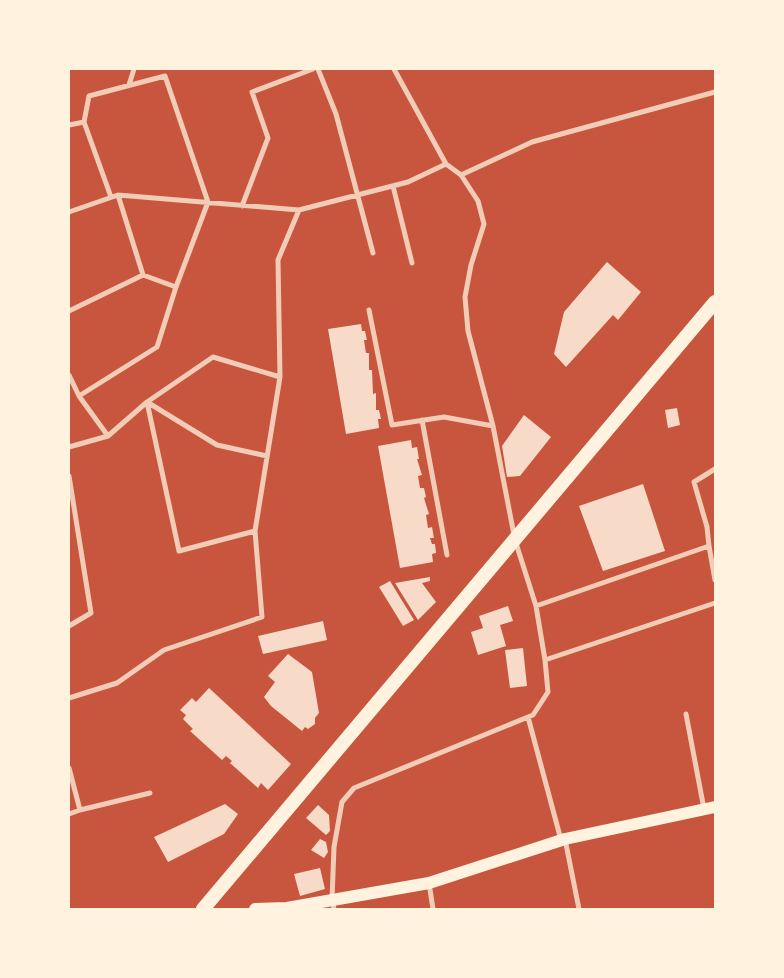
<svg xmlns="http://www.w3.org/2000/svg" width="784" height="978" viewBox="0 0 784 978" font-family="Merriweather,serif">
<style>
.building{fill:#f7dbc8}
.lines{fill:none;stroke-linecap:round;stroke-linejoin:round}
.minor{stroke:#f1ccb7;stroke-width:5}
.primary{stroke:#fff3e0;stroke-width:12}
.trunk{stroke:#fff3e0;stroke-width:14}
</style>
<rect width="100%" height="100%" fill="#c8553d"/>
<!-- building -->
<path class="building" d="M607,262l34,30 -23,28 -5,-5 -47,52 -12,-13 10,-42z
M361,324l1,7h3l2,9h-3l2,13h3v17h3l1,24 3,-1v17h3l2,9h-3l1,9 -33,6 -18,-105z
M677,408l3,17 -12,3 -3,-18z
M524,415l27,22 -31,39 -13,1 -5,-31z
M411,440l1,8 5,-1 2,12h-2l5,16 -4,1 2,12h4l2,9 -2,1 5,16 -3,1 2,13 4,-1 2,11h-4l2,6h3l1,9 -4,1 1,8 -33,6 -22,-122z
M643,484l22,67 -62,20 -24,-65z
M430,577v4l-8,2 14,19 -18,18 -23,-37z
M390,581l24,39 -11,6 -24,-39z
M508,606l5,15 -13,4 6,21 -28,9 -7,-23 12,-4 -4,-12z
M323,621l4,19 -64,14 -5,-18z
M523,648l4,38 -17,2 -5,-38z
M288,654l24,18 7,41 -4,5v6l-7,5 -3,-2 -3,4 -31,-25 -7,-9 11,-15 -7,-6z
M209,688l82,76 -23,26 -7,-7 -3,5 -28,-25 2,-2 -6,-5 -4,4 -32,-29 3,-2 -10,-10 3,-4 -6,-5 12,-12 4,4z
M225,804l13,10 -14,20 -56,28 -14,-25z
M318,805l11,10 1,16 -4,4 -20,-17z
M320,839l6,3 2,10 -4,6 -13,-8z
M320,868l5,21 -25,7 -6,-22z"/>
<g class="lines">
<!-- minor -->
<path class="minor" d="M318,69l18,45 37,139
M129,85l5,-16
M84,122l27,75
M69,125l15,-3 5,-26 76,-20 43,126 -32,85 -33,-12 -74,36
M461,175l71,-33 183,-50
M393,186l19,77
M118,195l25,80
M242,206l26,-68 -16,-46 61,-23
M69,212l49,-17 181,15 109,-28 38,-18
M369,310l23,115 52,-8 49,9
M69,375l10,21 29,40
M79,396l78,-49 19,-60
M422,420l25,135
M69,447l39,-11 39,-34 70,43 50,11
M69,476l22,137 -22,13
M255,531l-76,20 -32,-149 66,-45 67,20
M709,546l6,34
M536,606l173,-60 -2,-19 -13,-45 21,-13
M545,660l170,-57
M69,698l48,-15 47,-33 98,-33 -7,-86 25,-154 -2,-117 21,-50
M686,714l18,95
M528,717l33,123
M69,768l11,42 -11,4
M80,810l70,-17
M565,839l14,70
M429,883l4,26
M334,909l-2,-9 2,-53 8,-45 12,-14 179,-73 15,-23 -3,-32 -9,-54 -21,-66 -22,-114 -25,-95 -3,-34 6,-32 13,-41 -6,-23 -17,-26 -15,-11 -52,-95"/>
<!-- primary -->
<path class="primary" d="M255,909l32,-1 142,-25 136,-44 150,-32"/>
<!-- trunk -->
<path class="trunk" d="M203,909l512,-607"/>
</g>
<!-- border -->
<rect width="784" height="978" fill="none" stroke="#fff3e0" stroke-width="140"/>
</svg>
